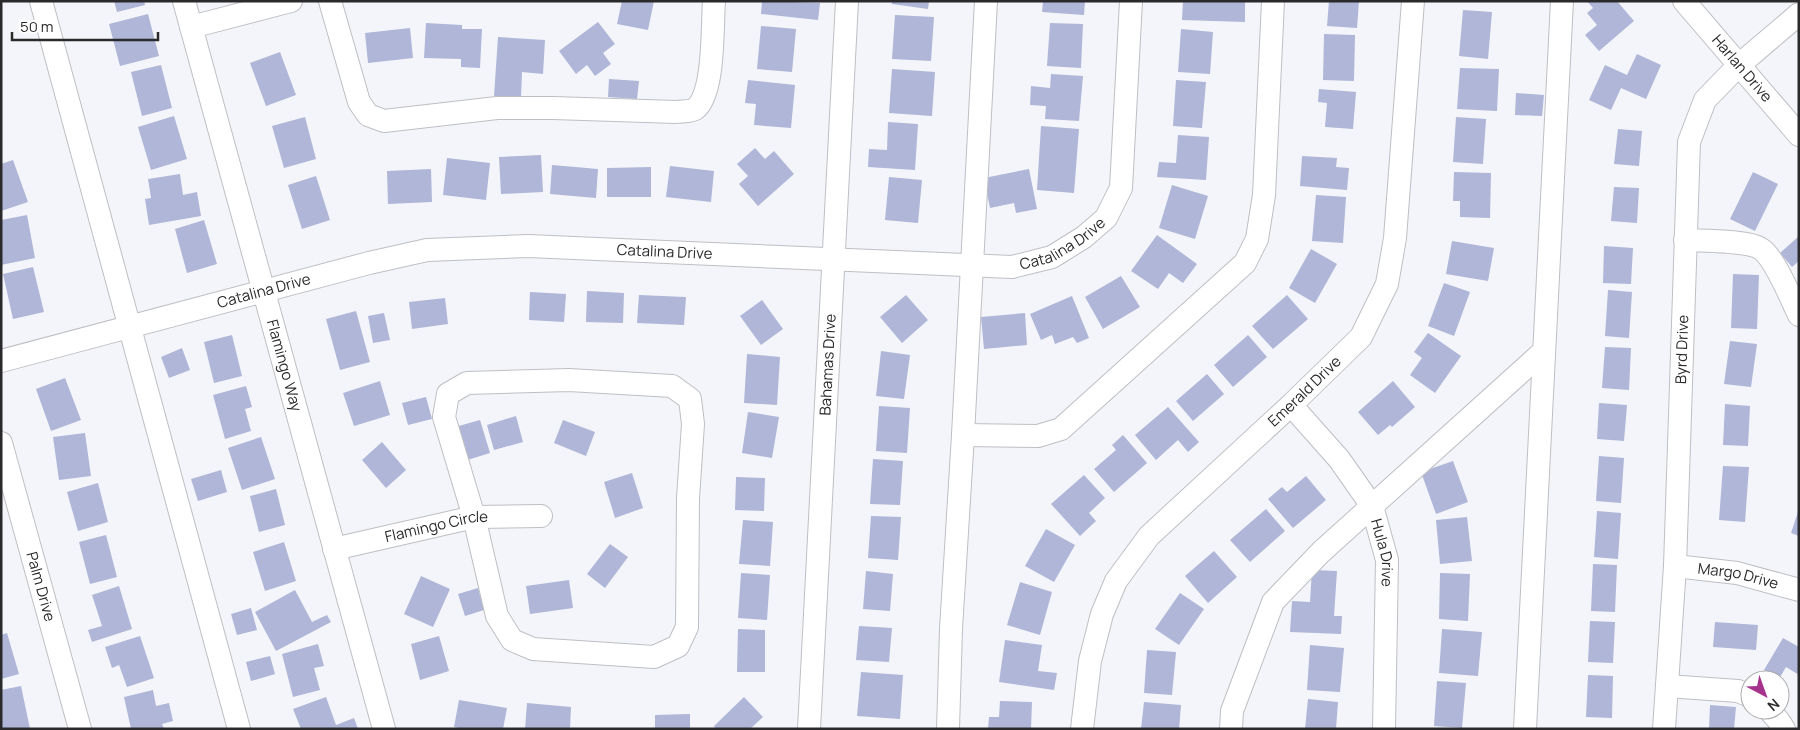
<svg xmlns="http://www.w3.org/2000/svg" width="1800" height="730" viewBox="0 0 1800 730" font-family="Manrope,sans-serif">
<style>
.building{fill:#afb6d7}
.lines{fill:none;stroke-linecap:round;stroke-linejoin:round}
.minor-casing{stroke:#bebfc4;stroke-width:24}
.minor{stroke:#fff;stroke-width:22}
.labels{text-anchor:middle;stroke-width:5;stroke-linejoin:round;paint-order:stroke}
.street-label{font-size:15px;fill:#2a2a2c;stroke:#fff}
</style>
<rect width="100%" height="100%" fill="#f4f5fa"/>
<!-- building -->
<path class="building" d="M114,1h30l1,4 -28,7z
M622,1h32l-6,29 -31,-6z
M762,1l58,2 -2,17 -57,-6z
M892,1h37l-1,8 -36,-5z
M1043,1h42l-1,14 -42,-3z
M1183,1h62v21l-63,-2z
M1329,1h30l-2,27 -30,-2z
M1587,1h30l17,20 -35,30 -14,-16 12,-10 -10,-12 6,-5z
M1463,10l29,2 -4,47 -29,-3z
M148,14l11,42 -39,10 -11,-42z
M895,15l39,2 -3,44 -39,-2z
M598,22l17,22 -12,9 8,11 -16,12 -8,-11 -11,9 -17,-23z
M426,23l36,2v4h20l-2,39 -19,-1v-8l-37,-1z
M1050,23l33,1 -2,44 -34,-2z
M761,26l35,3 -4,43 -35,-3z
M410,28l3,30 -45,5 -3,-30z
M1181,29l32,3 -3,42 -32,-2z
M1324,34l31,1 -1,46 -31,-1z
M498,37l47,3 -2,34 -21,-2 -1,26 -27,-2z
M280,52l16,43 -30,11 -16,-43z
M1637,54l24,11 -15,34 -25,-11 -10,22 -22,-10 16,-35 22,10z
M161,65l11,43 -30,8 -11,-44z
M1460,68l39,1 -2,42 -40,-2z
M892,69l43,3 -3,44 -43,-3z
M1051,74l32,2 -4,45 -34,-2 1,-13 -16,-1 1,-19 19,2z
M609,79l30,2 -2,18 -29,-2z
M748,80l47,5 -4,43 -37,-3 2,-21 -11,-1z
M1176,80l30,2 -4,46 -29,-2z
M1319,89l37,3 -3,37 -28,-2 2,-24 -9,-1z
M1516,93l28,2 -2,21 -27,-1z
M174,116l13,43 -36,11 -13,-43z
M305,117l11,42 -32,9 -12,-42z
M1456,117l30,2 -3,45 -30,-2z
M888,122l30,2 -3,46 -47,-3 1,-18 18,1z
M1041,126l38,3 -5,64 -37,-3z
M1618,129l24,2 -3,35 -25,-2z
M1178,135l31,2 -3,43 -49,-3 2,-15 17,1z
M755,148l10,11 9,-8 20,23 -36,32 -19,-22 9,-8 -11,-12z
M541,155l2,37 -42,2 -2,-37z
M1302,156l35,2 -1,9 13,1 -2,22 -47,-4z
M447,158l43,5 -4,37 -43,-5z
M13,160l15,42 -27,9v-47z
M552,165l46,4 -2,29 -46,-4z
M670,166l44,5 -3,31 -45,-5z
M651,167v30h-44v-29z
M431,169l1,33 -44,2 -1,-33z
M1029,169l8,40 -21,4 -2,-10 -24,5 -6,-30z
M1454,172l37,1 -1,45 -30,-1v-16h-7z
M1753,172l25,12 -23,47 -25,-12z
M180,174l3,21 14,-3 4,24 -52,9 -4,-26 6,-1 -3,-19z
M316,176l14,44 -28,9 -14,-44z
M889,177l33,3 -4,43 -33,-3z
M1172,185l36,11 -13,43 -36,-11z
M1614,187l25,1 -2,35 -26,-2z
M1316,195l30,2 -3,46 -31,-2z
M27,215l8,43 -34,7v-45z
M204,220l13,44 -30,9 -12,-44z
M1157,235l40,29 -14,19 -14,-10 -11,16 -27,-18z
M1799,236v25l-7,6 -12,-14z
M1452,241l42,7 -6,33 -42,-7z
M1604,246l29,2 -2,36 -28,-1z
M1311,249l26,15 -22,39 -26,-15z
M33,267l11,45 -31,7 -10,-45z
M1733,274l26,1 -2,54 -26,-1z
M1121,276l19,31 -37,22 -18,-32z
M1444,283l26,9 -16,44 -26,-10z
M1608,290l24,2 -3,46 -24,-2z
M587,291l37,2 -1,30 -37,-1z
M530,292l36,2 -2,28 -35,-2z
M639,295l47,2 -2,28 -47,-2z
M906,295l22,25 -26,23 -22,-26z
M1287,295l21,24 -35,30 -21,-23z
M1072,296l17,42 -12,5 -4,-6 -18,7 -3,-9 -11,5 -11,-26z
M445,298l3,26 -36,5 -3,-27z
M762,300l21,29 -22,16 -21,-29z
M356,311l14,51 -30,8 -14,-51z
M384,313l6,27 -17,3 -5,-27z
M1025,313l2,32 -43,4 -3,-32z
M1428,333l33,23 -26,37 -25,-18 12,-17 -8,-6z
M232,335l10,41 -28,7 -10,-41z
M1248,335l19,22 -34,30 -19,-22z
M1730,341l27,3 -6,43 -27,-3z
M1605,347l26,1 -2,42 -27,-2z
M182,348l8,22 -21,8 -8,-21z
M881,351l29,4 -6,44 -28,-3z
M747,354l33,3 -3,48 -33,-2z
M1207,374l17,20 -31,27 -17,-20z
M65,378l16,42 -30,11 -15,-42z
M380,381l10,34 -36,11 -11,-33z
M1393,381l22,26 -23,20 -2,-2 -12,10 -20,-23z
M246,386l6,21 -7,2 6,22 -26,8 -12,-44z
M426,397l6,22 -24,6 -6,-22z
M1599,403l28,2 -3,36 -27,-2z
M1725,404l25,2 -2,40 -25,-1z
M879,406l31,2 -3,45 -31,-2z
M1168,407l31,35 -11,10 -10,-12 -22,20 -21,-25z
M748,412l31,5 -7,41 -30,-5z
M516,416l7,26 -29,8 -7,-25z
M480,420l10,33 -26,8 -9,-34z
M563,420l32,12 -9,24 -32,-13z
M85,433l6,43 -32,4 -6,-43z
M1123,435l24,28 -33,29 -20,-23 22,-19 -4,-5z
M261,437l14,42 -33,11 -14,-42z
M382,442l24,28 -20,18 -24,-28z
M1599,456l25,2 -3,45 -25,-2z
M873,459l30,2 -3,44 -30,-1z
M1453,461l15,41 -32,12 -15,-42z
M1723,466l26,1 -4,55 -26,-2z
M221,470l6,22 -29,9 -7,-22z
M632,473l11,35 -28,10 -11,-36z
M1084,475l21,23 -16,15 7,8 -16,15 -29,-32z
M1306,476l20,24 -33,28 -25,-29 14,-12 5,5z
M736,477l29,1 -1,33 -29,-1z
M98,483l10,39 -30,9 -11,-39z
M276,489l9,36 -26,7 -9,-36z
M1266,509l19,22 -35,31 -20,-22z
M1597,511l24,2 -3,46 -24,-2z
M1798,512h1v24l-8,-3z
M871,516l30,1 -3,43 -30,-2z
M1467,517l5,44 -32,3 -4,-44z
M743,520l30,2 -3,44 -31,-2z
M1046,529l29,16 -21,37 -29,-16z
M106,535l11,42 -27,7 -11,-42z
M284,542l12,39 -31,10 -12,-39z
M610,544l18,13 -23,31 -18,-14z
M1214,551l23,26 -29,26 -23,-27z
M1593,564l24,1 -2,47 -24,-1z
M1312,570l25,1 -3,45h8l-1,18 -51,-2 2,-31 18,1z
M866,571l27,3 -3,37 -27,-2z
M741,573l29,2 -3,45 -29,-2z
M1440,573l30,1 -2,47 -29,-2z
M421,576l29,13 -17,38 -29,-13z
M569,580l4,28 -43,6 -4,-28z
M1020,582l32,10 -12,43 -33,-10z
M119,586l13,43 -40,13 -4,-12 14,-4 -10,-31z
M478,588l6,22 -19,6 -7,-22z
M295,590l17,32 15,-7 4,7 -55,29 -21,-39z
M1180,593l24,16 -25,36 -24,-16z
M251,608l6,22 -20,5 -6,-21z
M1590,621l25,1 -2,41 -25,-1z
M1715,622l43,3 -2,25 -43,-3z
M859,626l33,2 -3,34 -33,-2z
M738,629l27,1v42h-28z
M1442,629l40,3 -4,44 -39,-3z
M7,633l12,41 -18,5v-44z
M140,636l14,42 -27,9 -8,-22 -7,3 -7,-21z
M439,636l10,35 -29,9 -9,-36z
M1783,638l16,9v28l-13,-8 -7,12 -15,-9z
M1005,640l37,5 -4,26 19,2 -3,17 -55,-8z
M318,644l6,22 -10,2 6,22 -27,7 -11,-43z
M1310,645l34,3 -4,44 -33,-2z
M1147,650l29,2 -4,43 -28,-2z
M270,656l5,18 -24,7 -5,-19z
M861,672l42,3 -3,44 -43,-3z
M1588,675l25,1 -1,42 -26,-1z
M1437,681l29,2 -4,45 -28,-2z
M21,686l9,43h-29v-39z
M153,690l3,16 13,-3 4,18 -11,3 2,5h-33l-7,-32z
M326,697l10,28 18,-7 4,11h-57l-8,-20z
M744,697l19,20 -13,12h-34l-2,-3z
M1308,699l30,3 -2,27h-31z
M459,700l48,8 -4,21h-39l-10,-2z
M1000,701l32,1 -1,27h-43l1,-12h10z
M1144,702l37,3 -2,24h-38z
M527,703l44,4 -1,22h-45z
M1710,705l26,2 -2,22h-25z
M690,714v15h-35v-14z"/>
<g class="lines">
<!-- minor casing -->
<g class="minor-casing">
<g id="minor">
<path d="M41,1l198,728"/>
<path id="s1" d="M184,1l200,728"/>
<path d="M330,1l29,101 9,13 16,6 113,-13h56l123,4c6,-1 14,0 19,-3 20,-15 17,-83 19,-108"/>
<path id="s2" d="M1684,1l115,134"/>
<path d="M191,27l100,-26"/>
<path d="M1685,240c16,1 63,0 76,9 14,9 30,50 38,66"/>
<path id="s3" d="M1,361l368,-98 58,-13 101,-4 484,21 40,-10 32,-20 22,-19 15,-30 10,-187"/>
<path d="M569,380l103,6 18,13 3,25 -5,74 -1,129 -9,19 -24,11 -121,-8 -21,-9 -15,-24 -23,-99 -30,-100 4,-23 19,-11z"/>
<path id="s4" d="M1291,405l48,54 33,47 15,54 -3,169"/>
<path d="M963,435l75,1 23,-7 184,-166 12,-24 7,-44 9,-194"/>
<path id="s5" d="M1,443l79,286"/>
<path id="s6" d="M334,549l140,-32 67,-1"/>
<path id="s7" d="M1675,566l62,7 62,17"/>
<path d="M1667,686l71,5 12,5"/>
<path d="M1769,710l9,10 6,9"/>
<path id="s8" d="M809,729l38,-728"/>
<path d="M948,729l3,-100 12,-194 23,-434"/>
<path id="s9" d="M1082,729l8,-68 12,-47 14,-33 33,-45 142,-131 70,-68 26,-53 8,-46 18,-237"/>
<path d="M1231,729l1,-18 41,-109 48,-50 223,-201"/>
<path d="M1525,729l37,-728"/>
<path id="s10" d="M1664,729l11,-163 14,-424 16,-42 34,-35 60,-51"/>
</g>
</g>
<!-- minor -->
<use href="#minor" class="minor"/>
</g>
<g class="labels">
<!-- street labels -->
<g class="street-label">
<text dy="5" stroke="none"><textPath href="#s2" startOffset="89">Harlan Drive</textPath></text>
<text dy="5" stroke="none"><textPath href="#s3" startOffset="1082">Catalina Drive</textPath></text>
<text dy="5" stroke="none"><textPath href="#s3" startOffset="678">Catalina Drive</textPath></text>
<text dy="5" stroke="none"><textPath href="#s3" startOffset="272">Catalina Drive</textPath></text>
<text dy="5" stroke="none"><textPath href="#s10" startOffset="380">Byrd Drive</textPath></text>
<text dy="5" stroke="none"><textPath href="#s1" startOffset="378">Flamingo Way</textPath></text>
<text dy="5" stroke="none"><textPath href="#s8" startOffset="365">Bahamas Drive</textPath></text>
<text dy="5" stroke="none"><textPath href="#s9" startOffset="421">Emerald Drive</textPath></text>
<text dy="5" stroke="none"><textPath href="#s6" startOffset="105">Flamingo Circle</textPath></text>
<text dy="5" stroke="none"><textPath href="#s4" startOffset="178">Hula Drive</textPath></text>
<text dy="5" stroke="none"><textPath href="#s7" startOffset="64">Margo Drive</textPath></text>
<text dy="5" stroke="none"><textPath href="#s5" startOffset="149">Palm Drive</textPath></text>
</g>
</g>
<!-- border -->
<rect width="1800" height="730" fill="none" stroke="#2a2a2c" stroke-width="5"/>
<!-- north arrow -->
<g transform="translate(1765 695) rotate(139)"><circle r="24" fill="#ffffff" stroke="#aaaaab"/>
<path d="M0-4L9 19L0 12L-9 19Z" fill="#a5338e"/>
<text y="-8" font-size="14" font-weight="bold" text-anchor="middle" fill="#2a2a2c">N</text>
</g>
<!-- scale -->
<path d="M12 32v8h146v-8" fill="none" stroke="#2a2a2c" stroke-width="2.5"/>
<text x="20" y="32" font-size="15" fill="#2a2a2c" stroke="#ffffff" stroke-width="4" paint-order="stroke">50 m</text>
</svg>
